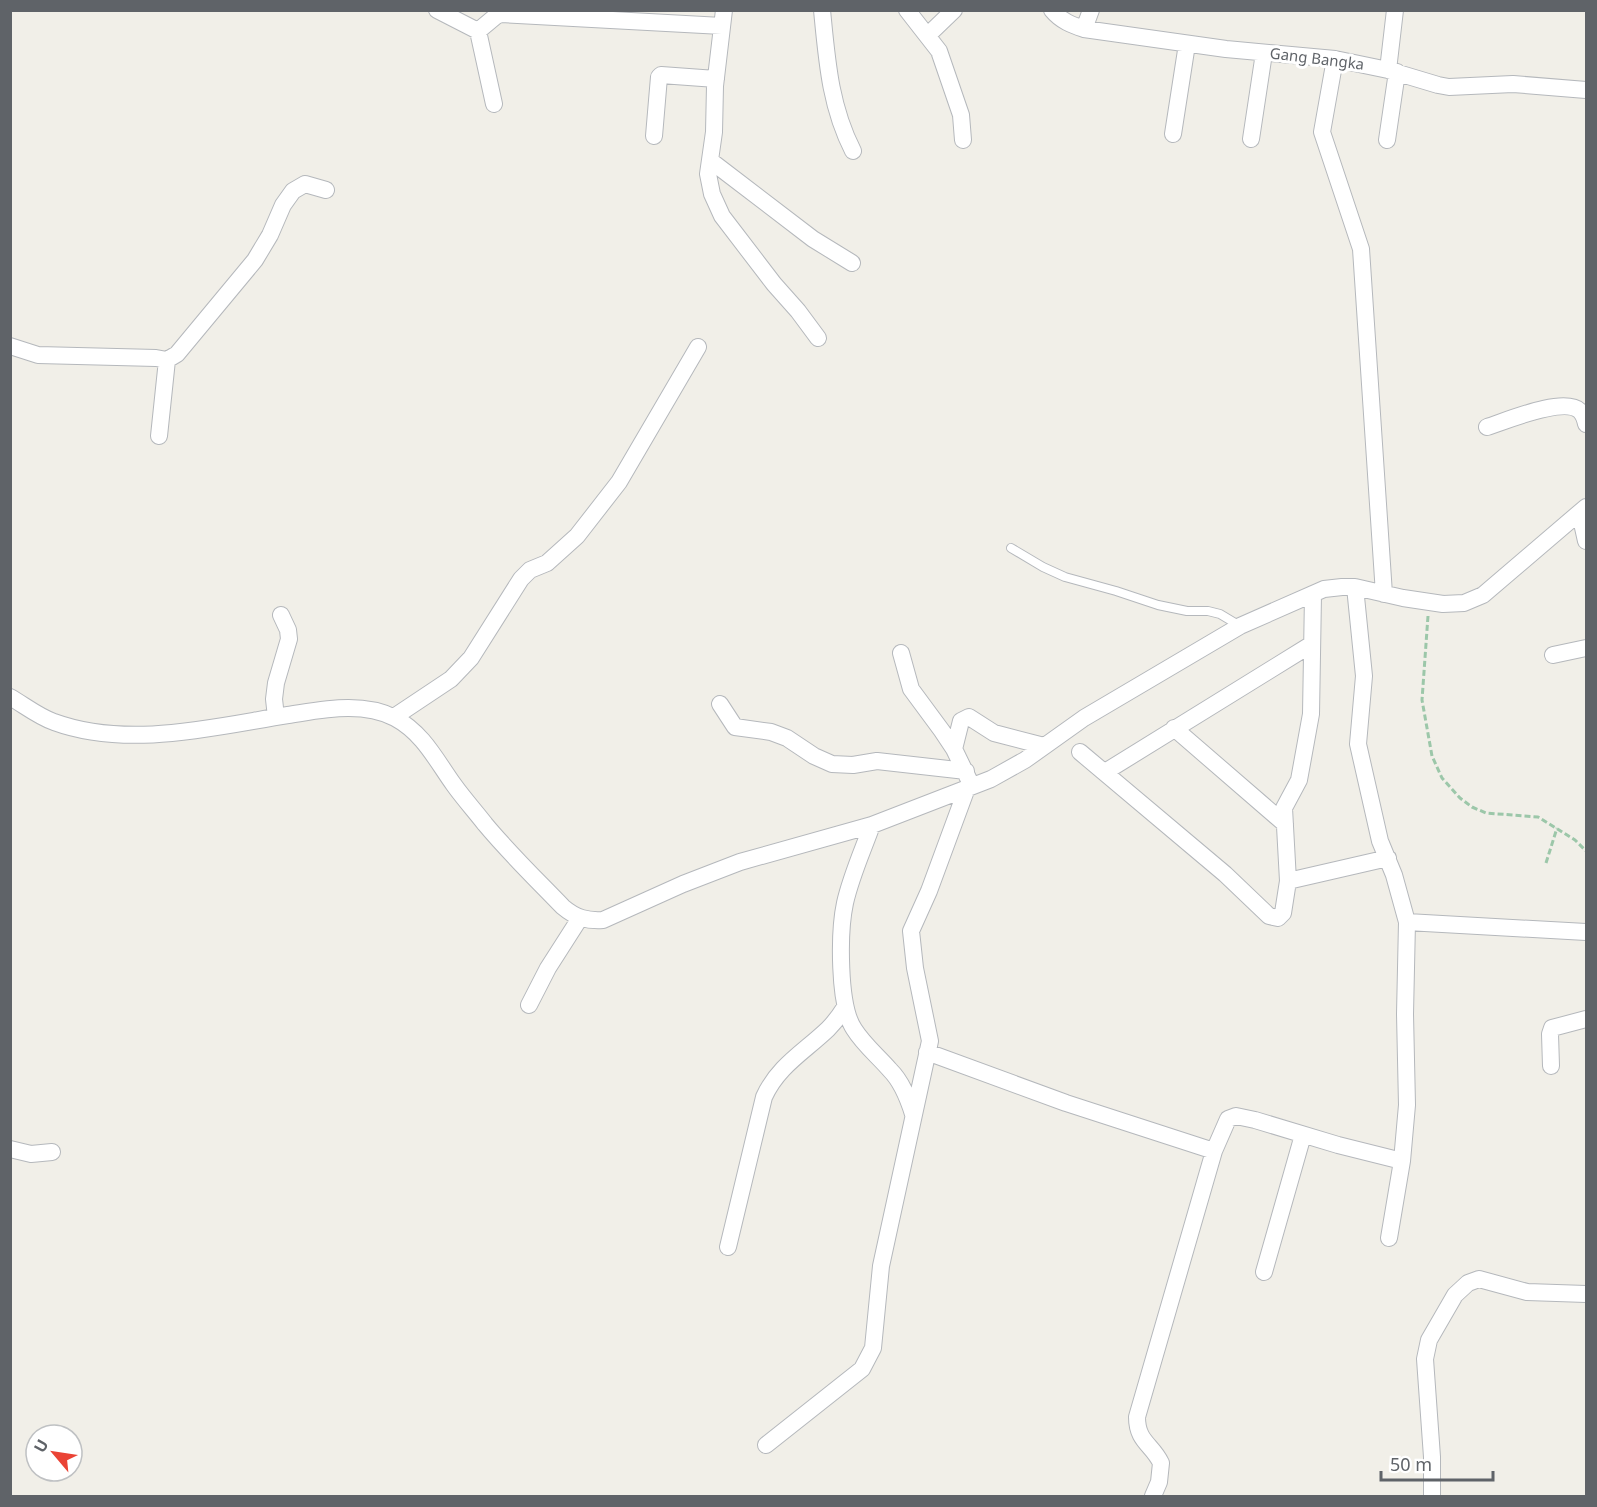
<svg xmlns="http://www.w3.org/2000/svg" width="1597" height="1507" viewBox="0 0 1597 1507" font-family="'Noto Sans',sans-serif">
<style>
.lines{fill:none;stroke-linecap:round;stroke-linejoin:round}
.lane-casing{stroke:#b5b8bc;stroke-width:10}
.street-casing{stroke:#b5b8bc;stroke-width:18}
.path{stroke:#9cc7a9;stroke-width:3;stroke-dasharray:6 3;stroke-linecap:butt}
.lane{stroke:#fff;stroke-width:8}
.street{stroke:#fff;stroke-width:16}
.labels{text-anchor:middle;stroke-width:6;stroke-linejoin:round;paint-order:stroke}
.street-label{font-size:15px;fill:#5f6368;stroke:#fff}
</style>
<rect width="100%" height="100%" fill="#f1efe8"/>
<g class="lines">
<!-- lane casing -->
<g class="lane-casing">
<path id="lane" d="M1011,548l32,19 22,10 51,14 42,14 29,6h21l12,3 20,12"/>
</g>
<!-- street casing -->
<g class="street-casing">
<path id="street" d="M437,10l41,21 18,-15 5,-2 221,12
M724,10l-9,76 -1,46 -6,42 4,20 10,22 52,68 24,27 20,27
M822,10c5,51 8,96 31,141
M907,10l32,41 22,64 2,25
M1052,10c9,11 20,15 32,19l142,20 109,10 53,11 50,15 11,2 64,-3 73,6
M1084,29l7,-19
M478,31l16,73
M928,35l26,-25
M1335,59l-13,73 39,117 23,345
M1388,70l7,-60
M1173,134l14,-90
M654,136l5,-59 2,-2 55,4
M1251,139l13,-86
M1387,140l10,-68
M711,161l102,78 39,24
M10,346l28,9 118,3 11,2 -8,76
M167,360l10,-6 78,-94 15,-25 13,-30 10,-14 12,-7 21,6
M1487,427c19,-6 77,-31 93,-16 3,3 5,8 6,13
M1580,514l6,27
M1355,587l9,89 -6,68 22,97 14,34 13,47 -2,92 2,91 -5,56 -13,77
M901,653l10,36 31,42 12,18 15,31
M1553,655l33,-7
M10,697c14,8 29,20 44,25 74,27 159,5 234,-7 34,-5 74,-14 107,3 28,15 41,42 59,67 10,14 21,26 31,39 24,29 52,56 78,83 13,11 24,14 40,13l80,-36 57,-22 132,-37 119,-46 34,-19 59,-42 156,-92 84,-37 18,-2h13l48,11 40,6 21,-1 19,-8 103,-88
M720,704l15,23 36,5 16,6 27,18 18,8 21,1 24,-4 89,10
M276,717l-2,-18 2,-16 13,-44 -1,-9 -7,-15
M394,717l57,-38 20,-21 50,-79 9,-9 17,-7 30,-27 42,-54 79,-135
M1174,728l111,96
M954,749l7,-28 8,-4 25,16 50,13
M1080,752l145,122 44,42 9,2 5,-5 5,-32 -4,-73 15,-28 12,-66 2,-119
M1105,772l207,-128
M872,825c-9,25 -21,51 -27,78 -6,28 -7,102 9,126 10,16 24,27 36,41 12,12 18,28 23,44
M1288,881l100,-23
M1407,922l179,10
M529,1005l19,-37 32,-50
M927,1052l139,51 148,48
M1551,1066l-1,-32 2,-6 34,-9
M10,1149l21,5 21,-2
M728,1247l36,-150c14,-31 40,-45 64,-68 6,-6 12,-14 17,-22
M1264,1272l39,-137
M766,1445l96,-76 11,-21 8,-82 49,-225 -15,-73 -4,-37 18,-40 38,-103
M1153,1496l6,-14 2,-19c-9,-19 -24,-21 -24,-46l77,-266 14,-32 8,-3 19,4 83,25 64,16
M1432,1496v-39l-7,-98 4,-19 26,-45 13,-12 11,-4 48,13 59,2"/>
</g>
<!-- path -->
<path class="path" d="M1428,616l-6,84 10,56 10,22 18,20 12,9 14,6 52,4 37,23 11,11
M1546,863l11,-35"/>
<!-- lane -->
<use href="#lane" class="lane"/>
<!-- street -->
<use href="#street" class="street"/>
</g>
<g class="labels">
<!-- street labels -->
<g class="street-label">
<text transform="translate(1317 59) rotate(7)" y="5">Gang Bangka</text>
</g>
</g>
<!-- border -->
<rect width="1597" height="1507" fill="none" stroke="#5f6368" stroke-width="24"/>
<!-- north arrow -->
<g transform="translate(54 1453) rotate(299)"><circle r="28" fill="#ffffff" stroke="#bfc1c3" stroke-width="1.5"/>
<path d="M0-4.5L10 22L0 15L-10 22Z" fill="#ea4335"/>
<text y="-9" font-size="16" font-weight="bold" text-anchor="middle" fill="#5f6368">U</text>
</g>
<!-- scale -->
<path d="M1381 1471v9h112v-9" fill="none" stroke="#5f6368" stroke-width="3"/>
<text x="1390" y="1471" font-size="18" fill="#5f6368" stroke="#ffffff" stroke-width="4.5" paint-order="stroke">50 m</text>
</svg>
